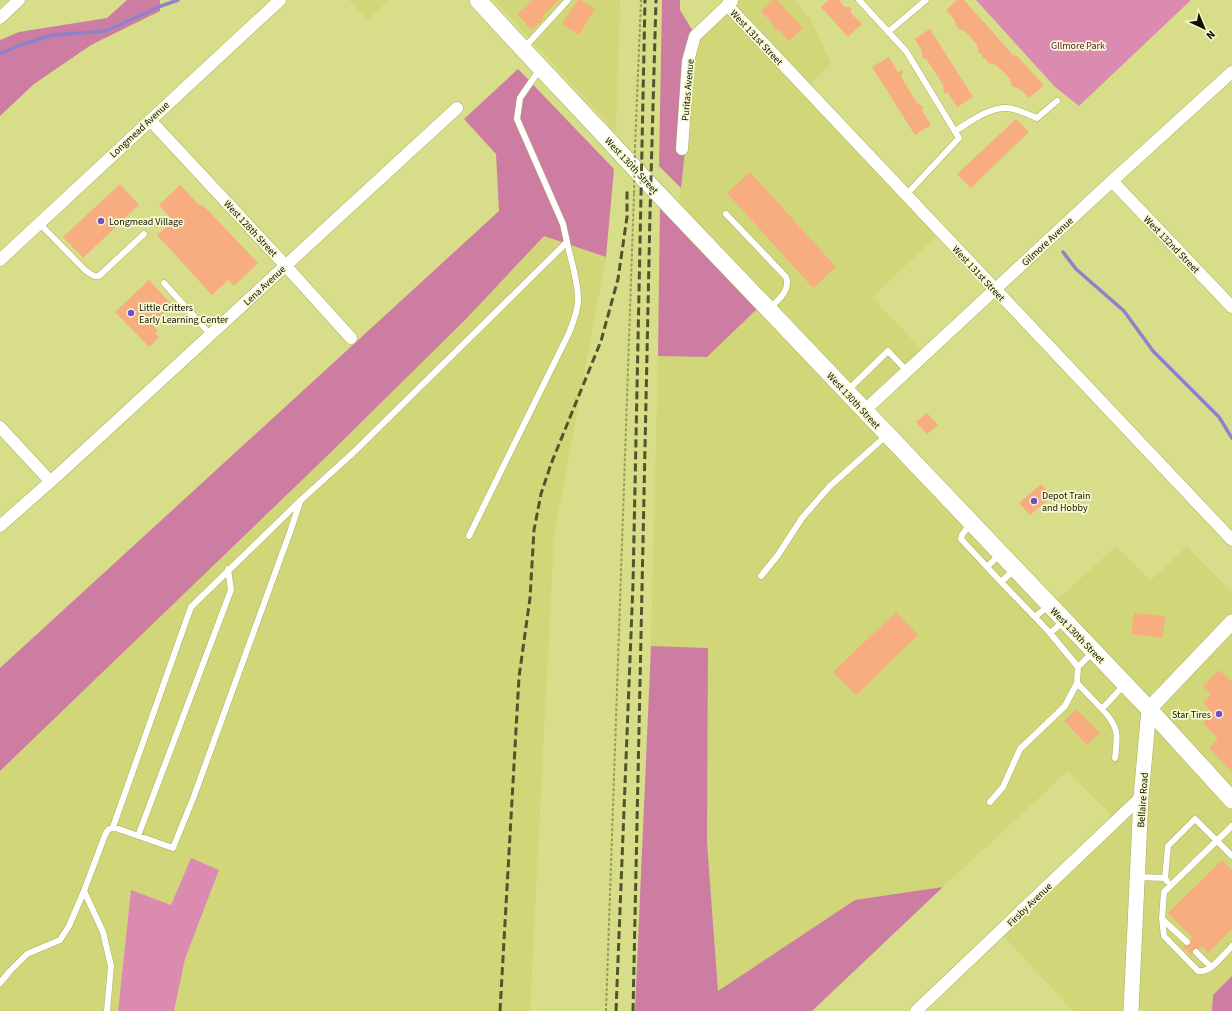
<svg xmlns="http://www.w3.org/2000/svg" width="1232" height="1011" viewBox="0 0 1232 1011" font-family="'Source Sans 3',sans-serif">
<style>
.built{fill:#d1d679}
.green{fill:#dc8bb0}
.forest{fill:#cd7da2}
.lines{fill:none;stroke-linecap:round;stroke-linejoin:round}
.stream{stroke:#8f81cb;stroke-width:3.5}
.building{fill:#f8ad81}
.service-casing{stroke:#abaf5c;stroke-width:7}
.minor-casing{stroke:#abaf5c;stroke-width:13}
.tertiary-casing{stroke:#abaf5c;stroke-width:16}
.secondary-casing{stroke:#abaf5c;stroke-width:18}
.path{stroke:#989c5e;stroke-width:2;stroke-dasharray:3 2;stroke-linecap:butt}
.service{stroke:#fff;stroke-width:6}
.minor{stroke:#fff;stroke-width:12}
.tertiary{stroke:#fff;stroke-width:15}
.secondary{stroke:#fff;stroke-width:17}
.rail{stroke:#52542e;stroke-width:3;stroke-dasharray:8 4;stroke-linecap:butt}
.path-bridge{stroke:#989c5e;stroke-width:2;stroke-dasharray:3 2;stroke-linecap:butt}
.poi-dot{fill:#7050ca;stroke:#f7fbd2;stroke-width:1.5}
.labels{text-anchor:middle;stroke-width:3.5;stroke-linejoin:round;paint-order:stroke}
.street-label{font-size:10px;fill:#0e0f00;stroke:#f7fbd2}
.park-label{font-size:10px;fill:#5a123a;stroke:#f7fbd2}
.poi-label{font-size:10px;fill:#0e0f00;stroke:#f7fbd2;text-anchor:start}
</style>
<rect width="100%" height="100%" fill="#d8dd89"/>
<!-- built -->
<path class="built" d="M349,0h40l-21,20z
M494,0h126l-4,132z
M739,0h55l16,18 21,46 -28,27 135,144 -66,62 50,53 -66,61 190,199 70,-64 34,35 37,-35 45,47v383l-19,19 -1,16h-139l-75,-81 116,-112 -46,-47 -125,116 -88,13 -137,92 -11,-150 1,-194 -57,-2 7,-290 49,1 -30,-135 20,-184z
M544,236l62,21 -52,279 -24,475h-356l11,-52 34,-88 -48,34 -40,-14 -13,120h-118v-240l326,-314 139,-137z"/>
<!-- green -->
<path class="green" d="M976,0h215l-112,106 -24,-19z
M191,858l28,12 -34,89 -11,52h-56l13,-121 40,15z"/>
<!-- forest -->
<path class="forest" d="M127,0h33v11l-69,34 -57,39 -34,32v-76l19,-8 88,-14z
M662,0h18v10l17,28 -16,150 -22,-22z
M518,69l96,100 -8,88 -62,-21 -79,84 -139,137 -326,314v-103l499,-457 -3,-57 -32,-35z
M660,204l98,104 -51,49 -49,-1z
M651,646l57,2 -1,194 11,149 137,-91 88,-13 -131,124h-177z
M1232,976v35h-20l1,-16z"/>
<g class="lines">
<!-- stream -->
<path class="stream" d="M0,54l20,-9 33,-10 53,-4 55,-25 17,-6
M1063,252l13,17 48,42 29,40 66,66 13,21"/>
</g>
<!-- building -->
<path class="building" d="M533,0h26l-17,16 3,2 -13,12 -15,-16z
M578,0h3l14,9 -16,26 -17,-11z
M773,0h4l26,28 -14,13 -11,-12h-4l-1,-5 -12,-13z
M829,0h10l6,7h6v6l11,11 -14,13 -27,-30z
M957,0h7l50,56 2,-1 28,30 -15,13 -8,-8 -9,-4 -2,-7 -9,-10v1l-5,-5 -8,-2 -1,-4 -4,-1 -1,-4 -3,-1 -2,-8 -12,-14 -8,-3 -3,-9 -8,-9z
M930,29l43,68 -16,10 -9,-14h-4l-1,-8 -16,-25 -5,-3v-6l-7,-12z
M889,57l9,15 5,-2 -2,7 16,26 6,4 -1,3 9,15 -16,10 -43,-68z
M1016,119l13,13 -58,56 -14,-14z
M750,172l86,95 -23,21 -86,-95z
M120,184l19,21 -56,53 -20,-21z
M180,185l19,20 1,-1 3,3 1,-1 54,57 -24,23 -6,-6 -16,15 -55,-60 16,-14 -14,-16z
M149,280l23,25 -20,19 6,6 -3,3 4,4 -10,10 -34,-35z
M927,413l11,12 -11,9 -11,-12z
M1041,484l9,10 -4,4 2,2 -18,15 -11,-12z
M896,612l22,23 -62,60 -23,-23z
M1134,613l31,3 -2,22 -32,-4z
M1219,670l13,12v90l-23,-24 9,-9 -14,-15 2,-6 5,-6 -8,-10 8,-8 -8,-8z
M1076,709l24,24 -13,12 -23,-24z
M1222,860l10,10v59l-24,24 -6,-7 -3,3 -2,-1 -4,1 -1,2v5l-10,-10 1,-1 3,1 4,-1 1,-2 -1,-4 2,-2 -24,-24z"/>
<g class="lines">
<!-- service casing -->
<g class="service-casing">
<path id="service" d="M859,0l47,51 53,87 -53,57
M888,32l38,-32
M524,48l44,-48
M955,131c15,-9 34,-24 52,-23 11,1 21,6 30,10l20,-17
M726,214l60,63c5,14 -8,23 -17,32
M39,223l47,48 8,5h5l45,-42
M164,283l46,51
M847,391l41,-40 19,20
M970,524l-8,11 -1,4 26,28 12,-12
M469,536l100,-203c4,-10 9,-22 9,-33 0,-20 -7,-39 -11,-58
M987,567l14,15 13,-12
M761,576l17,-21 24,-37 28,-32 57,-51
M1001,582l34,35 13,-11
M1035,617l15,16 14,-12
M1050,633l28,34 15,-15
M1077,683l25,26 22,-24
M1102,709c17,18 16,25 13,49
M990,802l13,-15 17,-38 45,-43 12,-23 1,-16
M1232,826l-68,66 -2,27 2,17 34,35c13,2 25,-16 34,-25
M113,827l60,21 21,-52 96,-264 10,-30
M138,836l93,-246 -3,-21
M1138,877l27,1 2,3
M1165,878l3,-32 27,-27 37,37
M84,891l19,41 8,34 -4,45
M1162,919l25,23
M1196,952l15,15
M0,983l10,-12 17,-17 33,-14 9,-14 15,-35 21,-56 3,-5 5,-3 78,-220 110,-107 53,-48 213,-210 -4,-18 -46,-105 3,-21 20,-29"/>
</g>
<!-- minor casing -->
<g class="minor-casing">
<path id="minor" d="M727,5l505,535
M0,18l19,-18
M150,120l135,145 66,73
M682,149l6,-88 7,-25 37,-35
M1112,181l120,126
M0,260l280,-260
M864,411l248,-230 120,-109
M0,427l50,54
M0,526l59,-52 398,-366
M916,1011l225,-214"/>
</g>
<!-- tertiary casing -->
<g class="tertiary-casing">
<path id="tertiary" d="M1131,1011l10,-214 8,-88 83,-87"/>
</g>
<!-- secondary casing -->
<g class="secondary-casing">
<path id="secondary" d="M478,0c56,62 114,121 170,183l501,526 83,91"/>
</g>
<!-- path -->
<path class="path" d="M635,147l6,-147
M606,1011l28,-818"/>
<!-- service -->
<use href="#service" class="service"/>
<!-- minor -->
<use href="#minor" class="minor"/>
<!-- tertiary -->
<use href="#tertiary" class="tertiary"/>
<!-- secondary -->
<use href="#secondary" class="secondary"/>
<!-- rail -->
<path class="rail" d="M500,1011l19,-334 11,-79 4,-68 7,-36 10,-30 50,-123 17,-62 9,-62v-29
M616,1011l17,-427 12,-584
M633,1011l17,-798 6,-213"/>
<!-- path-bridge -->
<path class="path-bridge" d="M634,193l1,-46"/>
</g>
<!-- markers -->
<g class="poi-dot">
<circle cx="101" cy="221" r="4"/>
<circle cx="131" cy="313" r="4"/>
<circle cx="1034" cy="501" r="4"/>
<circle cx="1219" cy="714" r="4"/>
</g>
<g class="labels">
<!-- street labels -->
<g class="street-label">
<text transform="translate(757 37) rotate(47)" y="4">West 131st Street</text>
<text transform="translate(687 90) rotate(-85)" y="4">Puritas Avenue</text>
<text transform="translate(139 129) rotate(-43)" y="4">Longmead Avenue</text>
<text transform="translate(632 165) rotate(47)" y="4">West 130th Street</text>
<text transform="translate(251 228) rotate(47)" y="4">West 128th Street</text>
<text transform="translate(1047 241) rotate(-43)" y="4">Gilmore Avenue</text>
<text transform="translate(1172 244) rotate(46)" y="4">West 132nd Street</text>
<text transform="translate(979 273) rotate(47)" y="4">West 131st Street</text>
<text transform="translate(264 285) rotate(-43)" y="4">Lena Avenue</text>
<text transform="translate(854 400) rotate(47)" y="4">West 130th Street</text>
<text transform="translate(1078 635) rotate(46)" y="4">West 130th Street</text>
<text transform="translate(1142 800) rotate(-86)" y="4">Bellaire Road</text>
<text transform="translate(1029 904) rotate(-44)" y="4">Firsby Avenue</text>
</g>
<!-- park labels -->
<g class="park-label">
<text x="1078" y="49">GIlmore Park</text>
</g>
<!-- poi labels -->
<g class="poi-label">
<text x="109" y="225">Longmead Village</text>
<text x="139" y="311">Little Critters<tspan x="139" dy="12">Early Learning Center</tspan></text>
<text x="1042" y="499">Depot Train<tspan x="1042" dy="12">and Hobby</tspan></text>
<text x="1211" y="718" text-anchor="end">Star Tires</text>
</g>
</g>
<!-- north arrow -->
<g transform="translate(1204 28) rotate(136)" stroke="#f7fbd2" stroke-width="3" paint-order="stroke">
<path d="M0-3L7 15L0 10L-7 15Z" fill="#0e0f00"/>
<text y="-6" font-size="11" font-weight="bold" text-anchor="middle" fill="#0e0f00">N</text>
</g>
</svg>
